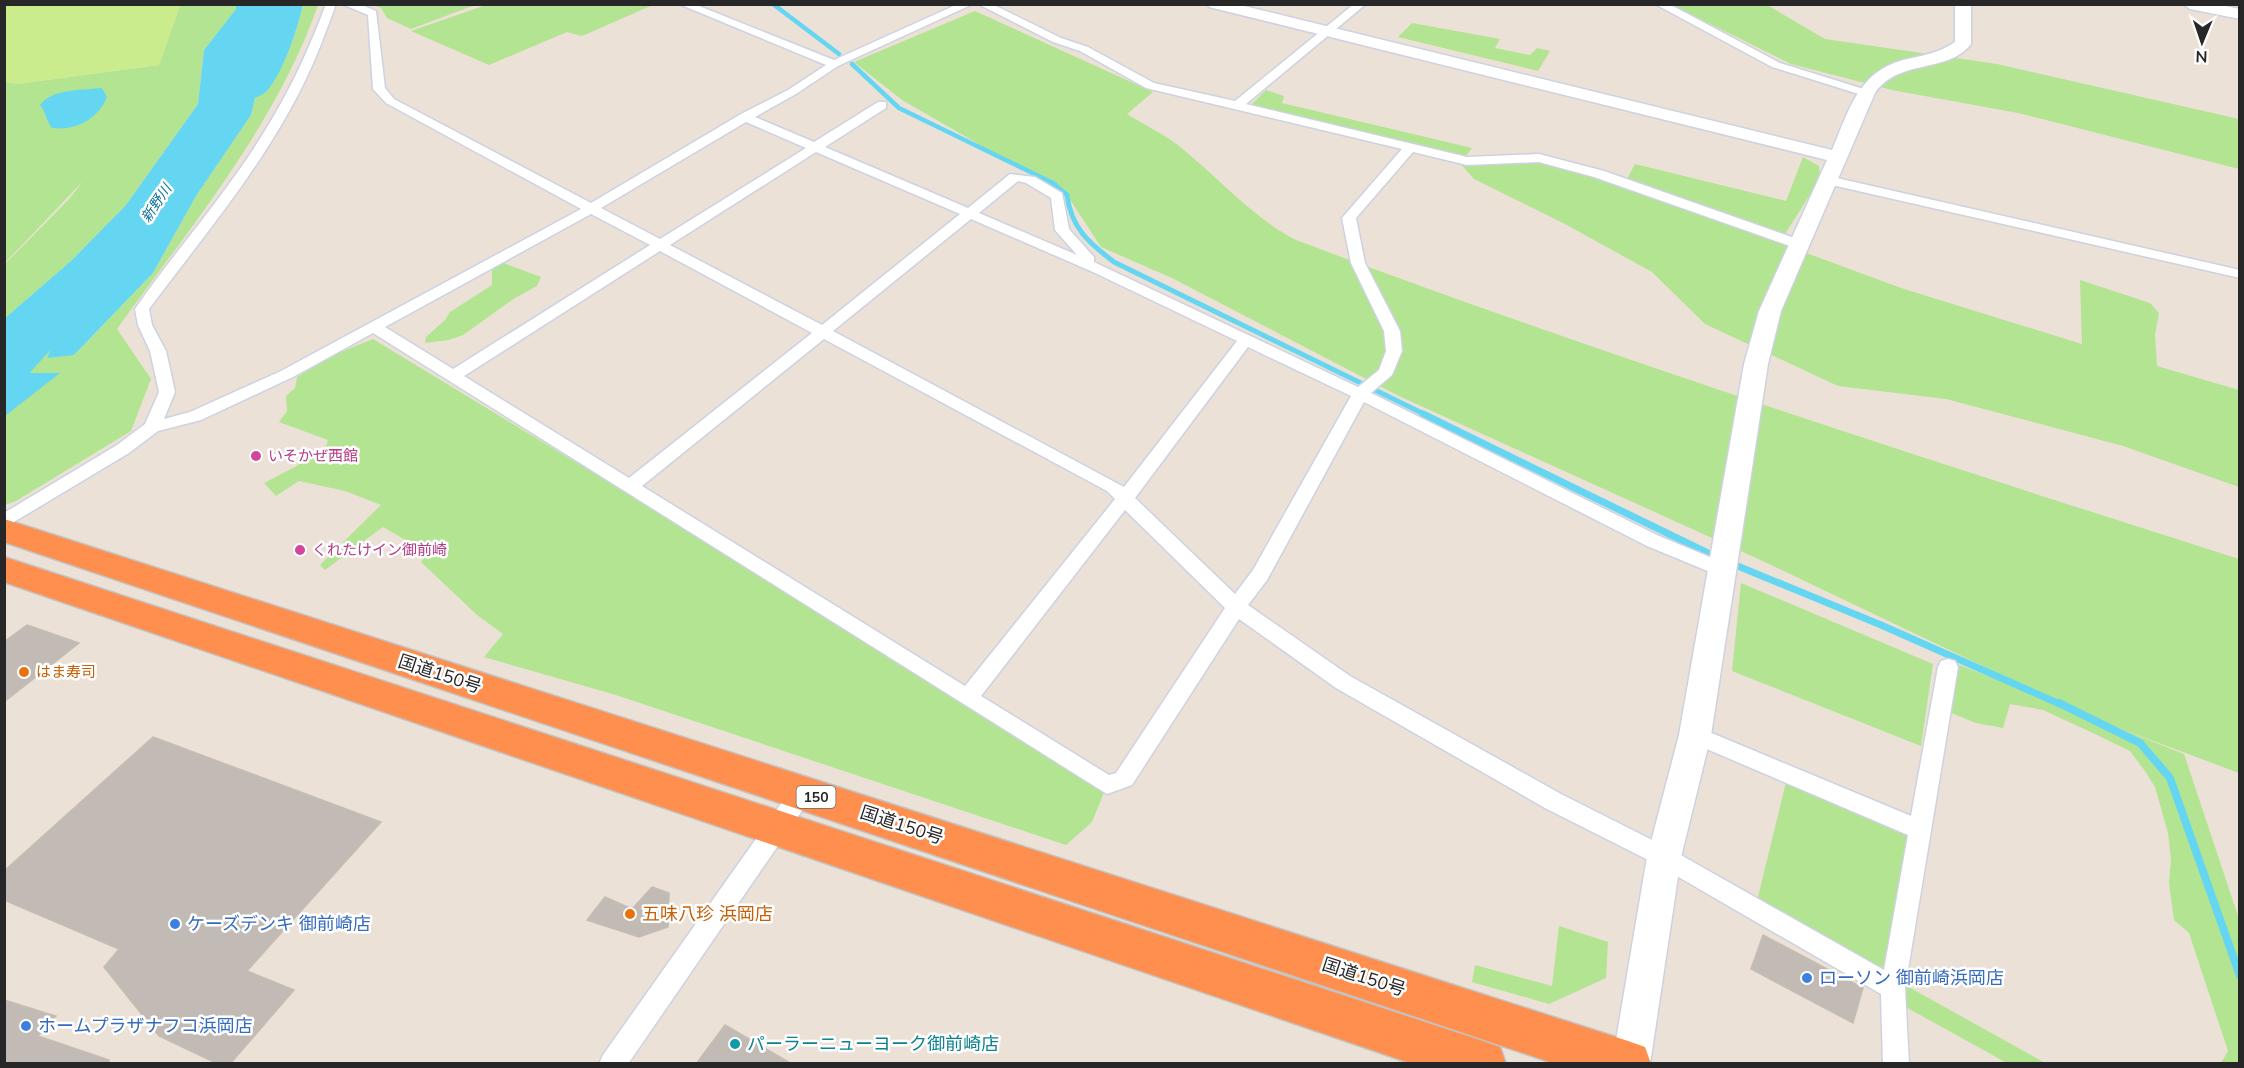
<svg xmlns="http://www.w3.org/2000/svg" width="2244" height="1068" viewBox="0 0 2244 1068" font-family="Mulish,'Noto Sans JP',sans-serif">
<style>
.green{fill:#b3e491}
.pitch{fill:#caec8c}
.water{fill:#65d6f2}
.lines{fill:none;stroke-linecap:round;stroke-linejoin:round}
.stream-far3{stroke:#65d6f2;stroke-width:4.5}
.stream-far2{stroke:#65d6f2;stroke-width:5}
.stream-far1{stroke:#65d6f2;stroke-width:7}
.stream{stroke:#65d6f2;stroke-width:8}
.river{fill:#65d6f2;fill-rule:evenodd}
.building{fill:#c2bbb5;stroke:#c5bdb2;stroke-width:1.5}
.street-casing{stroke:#cdd2e1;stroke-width:3}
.secondary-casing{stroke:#cdd2e1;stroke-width:3}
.highway-casing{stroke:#c3c3c3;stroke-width:3}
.street{fill:#fff;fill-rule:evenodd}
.secondary{fill:#fff;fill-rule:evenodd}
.highway{fill:#ff8f4e;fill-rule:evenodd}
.hotel-dot{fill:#d1479c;stroke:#fff;stroke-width:2}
.food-dot{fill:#e8710a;stroke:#fff;stroke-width:2}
.shop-dot{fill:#3f7fe0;stroke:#fff;stroke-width:2}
.culture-dot{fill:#0f9aa8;stroke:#fff;stroke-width:2}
.labels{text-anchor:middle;stroke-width:5;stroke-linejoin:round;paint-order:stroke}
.far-water-label{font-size:14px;font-style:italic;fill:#097199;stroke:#fff}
.shield{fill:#fff;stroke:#686868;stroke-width:1.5}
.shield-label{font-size:14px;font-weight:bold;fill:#272727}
.hotel-label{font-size:15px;fill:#b23c85;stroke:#fff;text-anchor:start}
.food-label{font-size:15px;fill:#c56008;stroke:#fff;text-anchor:start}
.near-street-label{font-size:18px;fill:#272727;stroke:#fff}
.near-food-label{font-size:18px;fill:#c56008;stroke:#fff;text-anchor:start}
.near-shop-label{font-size:18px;fill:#366cbe;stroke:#fff;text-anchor:start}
.near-culture-label{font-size:18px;fill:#0d838f;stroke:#fff;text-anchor:start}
</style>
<rect width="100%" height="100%" fill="#ebe1d7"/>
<!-- green -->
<path class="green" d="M489,4h164v1l-71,31 -15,-4 -78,33 -78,-34z
M180,5h56v4l-32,41 -6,54 -72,101 -55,56 -66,57 -1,-53 66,-67 13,-17 -78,82v-181l12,2 142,-19z
M303,5h15c-42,120 -127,221 -201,324l34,50 -20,52 -115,70 -11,4 -1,-151 3,-1 73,-69 -6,71 79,-82 43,-77 55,-81 4,-17c25,-12 42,-67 48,-93z
M373,5l100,-1 2,1 -64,24 -24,-11 -6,-10z
M1672,5h95l58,34 172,25 242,55v50l-221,-56 -126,-23 -101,-26z
M975,11l178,81 -26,22c19,12 41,22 58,37 37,30 68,67 111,89 311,117 627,218 943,319v214l-123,-46 68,27 55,165v144h-18l7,-12 -39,-118 -15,-13 -5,-37 2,-24 -3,-26 -13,-46 -10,-16 -15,-20 -35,-17 -52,-24 -33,-6 -7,24 -27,-5 -27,-11 8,-48 126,50 -316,-151 -368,-167 -227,-118 -71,-31 -34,-52 -165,-95 -48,-38z
M1412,23l88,16 -5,9 35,7 7,-7 13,3 -12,20 -140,-34z
M1266,90l18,6 -2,7 190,45 -8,11 -214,-53z
M1803,157l16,9 1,13 -35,55 -158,-55 8,-15 151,37z
M1501,160l53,2 90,31 257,95 181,56 -2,-64 70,23 9,10 -4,22 2,31 82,24v97l-116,-41 -177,-47 -108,-13 -133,-62 -53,-52 -87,-48 -91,-45 -16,-18z
M501,262l40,15 -4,9 -22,12 -52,37 -14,5 -24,3 1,-6 19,-17 5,-8 42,-27v-16z
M373,339l734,446 -15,37 -26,23 -450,-150 -132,-38 19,-23 -26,-19 -56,-53 7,-9 -45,-26 -58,43 -5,-5 61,-60 -36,-14 -46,-10 -23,15 -12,-13 31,-16 31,-21 2,-6 -49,-18 8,-11 -1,-15 9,-8 2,-11 39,-23z
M1741,583l192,81 -12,82 -189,-75z
M1788,774l131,62 -24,137 -140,-64z
M1559,926l49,16 -2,36 -57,26 -77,-22 3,-17 77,21z
M1907,986l138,77h-38l-105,-58z"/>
<!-- pitch -->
<path class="pitch" d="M5,4h175v1l-21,60 -142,19 -12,-2z"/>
<!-- water -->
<path class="water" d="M236,5h67c-6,25 -19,66 -36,86 -3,3 -8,5 -12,7l-4,17 -55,81 -43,77 -79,82 -27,3 32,-73 -72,69h-2v-36l66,-57 55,-56 72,-101 6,-54 32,-41z
M102,88l5,9c-9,22 -31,34 -55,31 -6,-7 -5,-14 -12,-23 11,-16 43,-15 62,-17z
M5,373h55l-55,43z"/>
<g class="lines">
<!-- stream-far3 -->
<path class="stream-far3" d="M773,4l66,50
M852,64l47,44 156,76"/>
<!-- stream-far2 -->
<path class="stream-far2" d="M1052,183l15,12c4,33 22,48 47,67l312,153"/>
<!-- stream-far1 -->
<path class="stream-far1" d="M1423,414l295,144
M1728,562l153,63 181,80"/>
<!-- stream -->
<path class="stream" d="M2059,703l81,40 30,35 70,198"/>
<!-- river -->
<path class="river" d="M106,259l11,3 5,7 -5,7 -100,111 -13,3v-33l91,-95z"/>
</g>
<!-- building -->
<path class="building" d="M27,625l52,18 -75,59v-60z
M153,737l228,85 -134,149 47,19 -64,74h-12l-59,-28 -55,-69 15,-18 -115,-49v-29z
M652,887l17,6 -1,34 -29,10 -52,-17 18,-23 27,12z
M1763,935l100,53 -10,35 -102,-54z
M4,1000l52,16 -18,20 71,24v4h-105z
M725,1025l67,39h-96z"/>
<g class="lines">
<!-- street casing -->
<g class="street-casing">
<path id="street" d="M326,4h10c-10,28 -20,55 -33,81 -40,81 -100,152 -154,224l3,16 14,26 9,41 -11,27 26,-7 91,-41 300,-162 -195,-106 -13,-14 -5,-74 -26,-11h18l16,7 9,77 9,11 197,104 150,-89 47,-24 38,-25 -147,-61h15l140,56 124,-56h15l-135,62 -42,28 -41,23 59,25 64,-40h8v6l-61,39 143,61 42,-34 25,3 27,16 7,36 25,28v5l264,125 21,-17 7,-19 -2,-20 -33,-68 -9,-45 60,-69 -256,-61 -66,-37 -27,-9 -75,-38h14l69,34 27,9 66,36 81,18 119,-97h12l-120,100 221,53 72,-3 65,17 199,70 2,3 -2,3h-10l-199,-70 -55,-15 -72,3 -54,-13 -57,66 9,45 35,68 2,20 -10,24 -21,18 288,143 70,29 2,5 -2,5 -7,2 -75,-31 -283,-144 -97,178 -19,25 102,71 211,118 111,56 212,120 24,-135 -220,-94 -3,-6 3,-6 7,-3 7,3 209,87 27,-149 3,-6 7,-2 7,2 3,6 -53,321 4,76h-26l-2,-70 -225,-130 -111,-56 -209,-120 -97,-69 -107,166 -25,9 -734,-461 -80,44 -92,43 -43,11 -29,22 -125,75v-15l113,-68 28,-21 14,-32 -9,-41 -12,-26 -3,-16c43,-62 95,-119 134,-185 23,-38 41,-77 57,-120zM746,122l60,26 -146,91 -59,-31zM816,152l144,62 -138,111 -152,-80zM1018,181l8,2 25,15 4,32 22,25 -98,-42zM591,214l59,31 -197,124 -68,-42zM971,219l122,53 144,69 -113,146 -291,-156zM660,251l152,82 -183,145 -165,-102zM824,339l283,152 8,8 -150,187 -323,-200zM1248,347l103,49 -98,174 -18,24 -100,-96zM1125,510l100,98 -109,165 -7,2 -128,-79z
M1655,4h14l111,59 90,28 2,2 -6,3 -4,-1 -90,-28z
M1828,176l412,94v8l-417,-95 -1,-3 1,-3z
M802,783l8,2 3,7 -3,7 -182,265h-29l4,-9 191,-270z"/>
</g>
<!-- secondary casing -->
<g class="secondary-casing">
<path id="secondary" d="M1208,4h28l596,146c17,-39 25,-77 71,-90 18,-4 36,-7 52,-18v-38h16v40c-23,30 -72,14 -96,49l-94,218 -13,53 -57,371 -30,122 -31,207h-38l35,-207 32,-122 65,-371 15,-53 68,-151 -618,-153z
M2183,4h33l24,5v10l-50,-10z"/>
</g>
<!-- highway casing -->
<g class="highway-casing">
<path id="highway" d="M4,519l1624,522 17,6 6,17h-95l-1552,-522z
M4,557l1479,484 17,6 6,17h-93l-1409,-482z"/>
</g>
<!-- street -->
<use href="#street" class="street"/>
<!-- secondary -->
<use href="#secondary" class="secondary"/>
<!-- highway -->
<use href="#highway" class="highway"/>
</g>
<!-- markers -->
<g class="hotel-dot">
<circle cx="256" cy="456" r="6"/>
<circle cx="300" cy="550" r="6"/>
</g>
<g class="food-dot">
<circle cx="24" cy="672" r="6"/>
<circle cx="630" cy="914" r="6"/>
</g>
<g class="shop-dot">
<circle cx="175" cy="924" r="6"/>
<circle cx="1807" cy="978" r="6"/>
<circle cx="26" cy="1026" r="6"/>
</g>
<circle class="culture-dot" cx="735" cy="1044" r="6"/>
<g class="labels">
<!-- far-water labels -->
<g class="far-water-label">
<text transform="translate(156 203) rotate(-56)" y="5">新野川</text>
</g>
<!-- shield labels -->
<rect class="shield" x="796.5" y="786" width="39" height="22" rx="4.5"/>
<g class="shield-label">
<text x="816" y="802">150</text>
</g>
<!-- hotel labels -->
<g class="hotel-label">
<text x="268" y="461">いそかぜ西館</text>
<text x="312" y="555">くれたけイン御前崎</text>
</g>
<!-- food labels -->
<g class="food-label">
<text x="36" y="677">はま寿司</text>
</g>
<!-- near-street labels -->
<g class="near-street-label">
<text transform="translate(440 674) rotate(18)" y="6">国道150号</text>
<text transform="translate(902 825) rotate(18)" y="6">国道150号</text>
<text transform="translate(1364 977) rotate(18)" y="6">国道150号</text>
</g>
<!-- near-food labels -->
<g class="near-food-label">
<text x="642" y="920">五味八珍 浜岡店</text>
</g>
<!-- near-shop labels -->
<g class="near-shop-label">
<text x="187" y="930">ケーズデンキ 御前崎店</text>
<text x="1819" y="984">ローソン 御前崎浜岡店</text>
<text x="38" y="1032">ホームプラザナフコ浜岡店</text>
</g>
<!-- near-culture labels -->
<g class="near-culture-label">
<text x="747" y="1050">パーラーニューヨーク御前崎店</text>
</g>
</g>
<!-- border -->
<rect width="2244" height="1068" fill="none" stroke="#272727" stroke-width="12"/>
<!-- north arrow -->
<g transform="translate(2202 42) rotate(182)" stroke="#ffffff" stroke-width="4.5" paint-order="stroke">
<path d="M0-4.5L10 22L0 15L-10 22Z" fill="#272727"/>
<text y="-9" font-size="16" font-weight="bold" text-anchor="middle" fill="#272727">N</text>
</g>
</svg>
